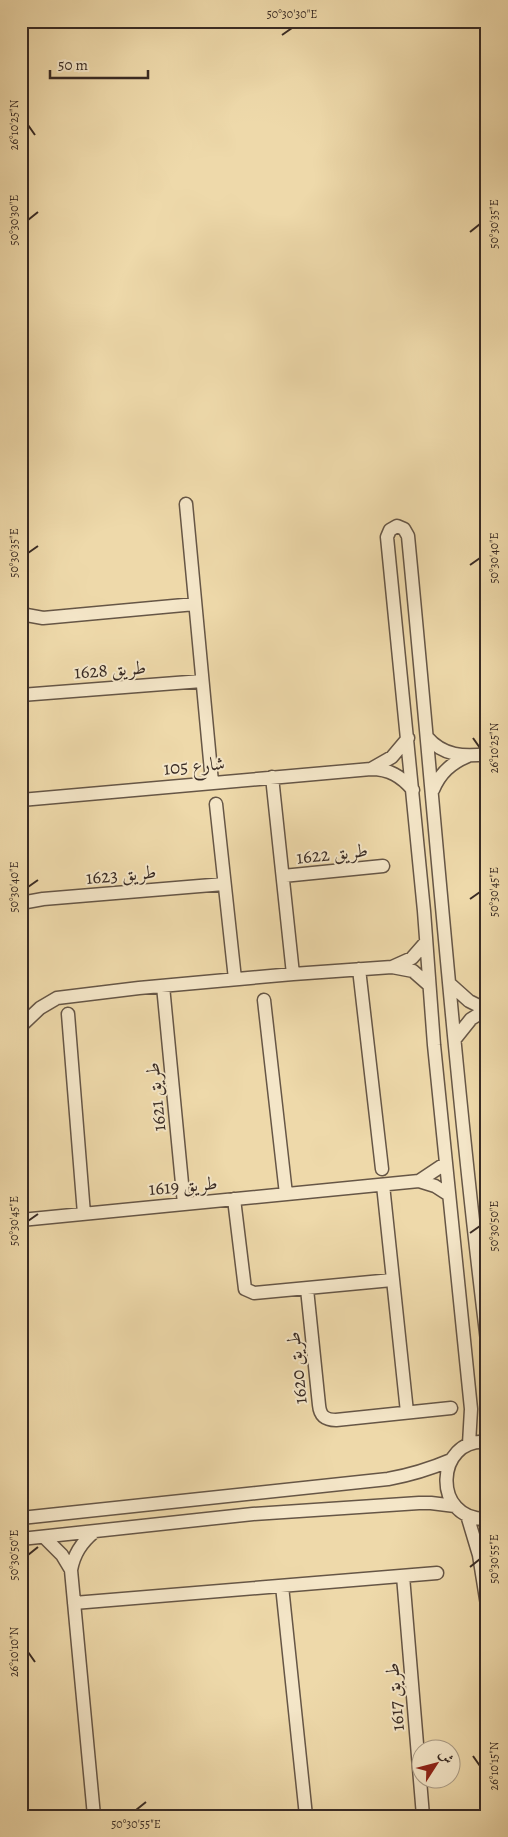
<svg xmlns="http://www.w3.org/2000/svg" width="508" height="1837" viewBox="0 0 508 1837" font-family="Alegreya,Amiri,serif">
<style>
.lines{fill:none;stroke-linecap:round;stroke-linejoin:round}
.minor-casing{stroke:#665646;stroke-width:15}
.minor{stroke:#f4e6c8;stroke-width:12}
.ticks{fill:none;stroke:#392b24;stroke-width:2}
.labels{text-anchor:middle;stroke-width:4;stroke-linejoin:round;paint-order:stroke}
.street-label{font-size:19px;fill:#392b24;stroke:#f4e6c8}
.neatline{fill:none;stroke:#392b24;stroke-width:2}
.ticks-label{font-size:12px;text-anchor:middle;fill:#392b24}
</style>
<rect width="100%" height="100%" fill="#eed9aa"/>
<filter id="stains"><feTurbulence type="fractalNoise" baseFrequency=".004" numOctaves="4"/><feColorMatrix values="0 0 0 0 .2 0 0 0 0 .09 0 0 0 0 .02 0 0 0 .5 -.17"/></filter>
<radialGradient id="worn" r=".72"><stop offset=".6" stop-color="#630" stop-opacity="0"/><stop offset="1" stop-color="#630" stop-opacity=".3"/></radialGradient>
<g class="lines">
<!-- minor casing -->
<g class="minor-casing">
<path id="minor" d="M186,504l26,278
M21,614l22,4 152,-14
M21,695l181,-14
M427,737c16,19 37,20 60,17
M371,769l21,-12 16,-19
M272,777l21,197
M433,790c7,-17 18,-27 35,-34
M21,800l350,-31c18,0 30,7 42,21
M216,804l19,175
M283,876l100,-10
M21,903l22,-4 181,-15
M392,967l20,-9 14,-16
M359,969l23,200
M450,984l19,17 16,8
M163,986l21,218
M264,1000l22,194
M68,1014l16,200
M21,1026l19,-18 17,-10 82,-10 154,-14 99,-7 21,4 16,14
M455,1039l16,-20 16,-10
M419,1181l27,-18
M383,1185l24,227
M234,1199l11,90 9,4 138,-13
M21,1220l398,-39 16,5 14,9
M307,1289l12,116c1,11 6,15 17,15l115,-12
M487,1442c-52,-5 -56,79 0,77
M469,1444l2,-35 -37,-364 -10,-134 -37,-374 3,-7 7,-4 7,3 4,7c26,268 46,537 79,805
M467,1515l12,40 8,50
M21,1518l367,-39c22,-4 42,-10 63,-19
M94,1532c-13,11 -20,22 -23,38l23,246
M44,1537l18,18 9,15
M21,1539l232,-25 166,-11h12l24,3
M403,1576l20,240
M282,1586l24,230
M74,1603l363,-30"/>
</g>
<!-- minor -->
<use href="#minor" class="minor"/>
</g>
<!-- ticks -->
<path class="ticks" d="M282,35l10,-7M28,125l7,10M28,220l10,-8M470,232l10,-8M28,553l10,-7M470,565l10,-7M473,738l7,10M28,887l10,-7M470,899l10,-7M28,1221l10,-7M470,1233l10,-7M28,1555l10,-8M470,1567l10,-8M28,1652l7,10M473,1756l7,10M136,1810l10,-8"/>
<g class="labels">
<!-- street labels -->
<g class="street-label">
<text transform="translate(110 669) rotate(-4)" y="7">طريق 1628</text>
<text transform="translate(194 765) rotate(-5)" y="7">شارع 105</text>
<text transform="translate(332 853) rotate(-6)" y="7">طريق 1622</text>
<text transform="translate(121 874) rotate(-5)" y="7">طريق 1623</text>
<text transform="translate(155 1097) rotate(-96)" y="7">طريق 1621</text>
<text transform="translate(183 1185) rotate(-5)" y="7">طريق 1619</text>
<text transform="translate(296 1368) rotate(-96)" y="7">طريق 1620</text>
<text transform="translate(394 1697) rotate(-95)" y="7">طريق 1617</text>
</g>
</g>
<!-- margin -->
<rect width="508" height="1837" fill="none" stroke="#eed9aa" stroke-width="55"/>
<!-- north arrow -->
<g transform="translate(436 1764) rotate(54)"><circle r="24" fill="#f4e6c8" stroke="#a99b86"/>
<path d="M0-4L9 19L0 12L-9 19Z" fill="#8f2418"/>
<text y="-8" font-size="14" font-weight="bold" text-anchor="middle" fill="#392b24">ش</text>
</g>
<!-- scale -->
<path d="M50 70v8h98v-8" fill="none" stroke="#392b24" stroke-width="2.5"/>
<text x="58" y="70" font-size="15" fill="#392b24" stroke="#f4e6c8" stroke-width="4" paint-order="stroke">50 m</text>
<rect x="28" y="28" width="452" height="1782" class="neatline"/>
<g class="ticks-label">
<text x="292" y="18">50°30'30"E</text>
<text transform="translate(14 125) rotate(-90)" y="4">26°10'25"N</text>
<text transform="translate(14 220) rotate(-90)" y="4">50°30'30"E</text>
<text transform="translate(494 224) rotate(-90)" y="4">50°30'35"E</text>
<text transform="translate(14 553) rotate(-90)" y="4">50°30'35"E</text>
<text transform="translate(494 558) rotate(-90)" y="4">50°30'40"E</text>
<text transform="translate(494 748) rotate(-90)" y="4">26°10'25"N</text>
<text transform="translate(14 887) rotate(-90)" y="4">50°30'40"E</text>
<text transform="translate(494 892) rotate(-90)" y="4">50°30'45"E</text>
<text transform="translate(14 1221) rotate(-90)" y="4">50°30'45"E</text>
<text transform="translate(494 1226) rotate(-90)" y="4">50°30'50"E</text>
<text transform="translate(14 1555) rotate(-90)" y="4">50°30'50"E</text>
<text transform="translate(494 1559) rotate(-90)" y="4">50°30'55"E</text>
<text transform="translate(14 1652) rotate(-90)" y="4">26°10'10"N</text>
<text transform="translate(494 1766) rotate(-90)" y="4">26°10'15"N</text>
<text x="136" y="1828">50°30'55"E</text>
</g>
<rect width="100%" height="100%" filter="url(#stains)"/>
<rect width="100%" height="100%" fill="url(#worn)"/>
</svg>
